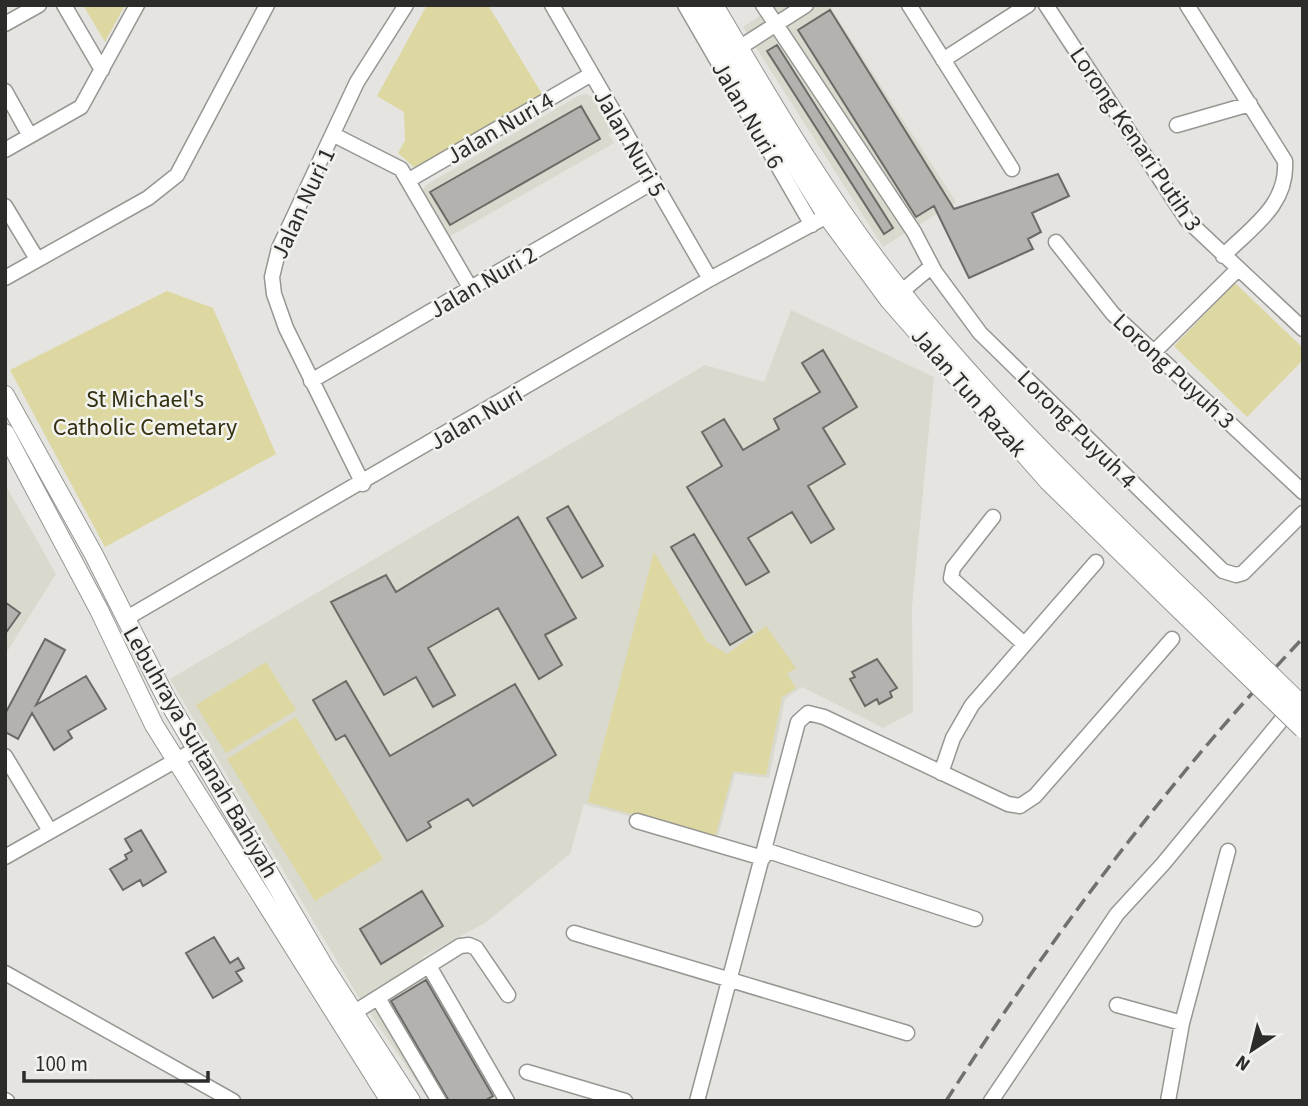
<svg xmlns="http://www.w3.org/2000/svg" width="1308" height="1106" viewBox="0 0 1308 1106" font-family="'Source Sans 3',sans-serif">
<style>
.built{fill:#dad9ce}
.green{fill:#ddd7a1}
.building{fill:#b3b2af;stroke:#6b6a67;stroke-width:2}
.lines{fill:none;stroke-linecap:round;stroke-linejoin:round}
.minor-casing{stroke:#969693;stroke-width:17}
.major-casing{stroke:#969693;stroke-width:20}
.minor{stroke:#fff;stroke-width:14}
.major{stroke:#fff;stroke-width:18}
.rail{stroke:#70706e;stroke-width:3.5;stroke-dasharray:14 7;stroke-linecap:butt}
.major-bridge-casing{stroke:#969693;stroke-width:20;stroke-linecap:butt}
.major-bridge{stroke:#fff;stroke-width:18}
.labels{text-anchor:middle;stroke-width:5;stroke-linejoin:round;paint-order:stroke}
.street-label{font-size:24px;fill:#2c2c2b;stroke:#f2f2ee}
.park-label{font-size:24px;fill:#332f0f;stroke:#f2f2ee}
</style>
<rect width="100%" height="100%" fill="#e5e4e1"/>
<!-- built -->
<path class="built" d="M776,5h53l127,197 -73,45 -140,-220z
M587,94l6,4 19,34 -4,2 6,9 -167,95 -26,-43 5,-10 154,-90z
M791,310l143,67 -22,230 1,105 -30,16 -81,-41 -17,12 -16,79 -34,-4 -18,66 -133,-36 -14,50 -85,69 -63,34 85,144h-77l-74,-108 -186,-314 535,-314 59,17z
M5,484l51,90 -51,81z"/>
<!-- green -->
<path class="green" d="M83,5h42l-20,37z
M427,5h61l54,89 -126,75 -18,-16 7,-12 -1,-29 -27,-16z
M1235,283l68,65v12l-56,57 -73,-71z
M167,291l46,17 63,146 -171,93 -95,-177z
M654,552l53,90 20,12 39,-28 30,42 -9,6 9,14 -14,9 -16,78 -33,-4 -18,66 -127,-35z
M266,662l30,48 -70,43 -30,-48z
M296,717l87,142 -68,42 -88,-142z"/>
<!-- building -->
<path class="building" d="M830,10l124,199 104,-35 11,22 -37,17 9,19 -13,7 5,10 -64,29 -35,-72 -18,11 -118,-187z
M777,45l116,183 -9,6 -117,-183z
M581,106l19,33 -150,86 -20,-33z
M823,350l34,57 -34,21 22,36 -37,22 26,43 -23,14 -19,-31 -44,26 21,34 -23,13 -59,-98 35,-21 -20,-34 22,-13 19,31 36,-21 -5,-10 46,-27 -18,-29z
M568,506l35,60 -21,12 -35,-60z
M518,517l58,101 -31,17 17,30 -23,14 -41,-71 -70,40 27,47 -22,12 -17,-30 -32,18 -53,-93 55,-27 10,17z
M694,534l58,98 -22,13 -59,-98z
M5,602l15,11 -15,21z
M45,639l20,11 -29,55 50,-29 20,33 -38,22 4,7 -18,12 -22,-37 -14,26 -13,-7v-18z
M877,659l20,29 -7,4 2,5 -13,7 -2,-5 -12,7 -15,-27 5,-2 -3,-5z
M346,681l44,75 125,-72 41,71 -83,51 -5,-7 -40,23 3,5 -24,14 -62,-106 -9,5 -23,-40z
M141,830l25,42 -23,14 -3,-6 -17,10 -13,-21 17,-10 -2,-4 7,-4 -7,-12z
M422,891l21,35 -62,38 -21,-35z
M214,937l16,26 8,-5 6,10 -8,4 6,9 -29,17 -27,-45z
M426,980l67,116 -9,5h-35l-58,-100z"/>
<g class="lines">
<!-- minor casing -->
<g class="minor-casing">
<path id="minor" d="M64,5l38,65
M552,5l158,274
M685,5l127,220
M763,5l151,227 21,40 45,61 243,238 13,4 7,-2 60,-60
M909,5l103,164
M1046,5l141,215 116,109
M1187,5l98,156c3,44 -33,66 -62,95
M5,24l34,-19
M739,48l67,-43
M943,60l85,-55
M5,91l25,45
M1177,125l73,-21
M334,135l67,34 70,120
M5,150l76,-43 56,-102
M409,180l181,-105
M5,206l32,53
M1056,242l57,72 190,178
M5,278l143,-80 29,-23 90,-170
M901,292l31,-26
M1154,352l83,-82
M311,381l342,-199
M363,484l-77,-156 -12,-34 -2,-17 7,-29 78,-166 49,-77
M993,517l-40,51 -2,10 72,65
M125,619l585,-340 117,-63
M5,756l45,75
M941,773l12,-35 19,-33 124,-143
M637,821l126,37
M765,850l210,69
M5,857l191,-108
M574,933l333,100
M429,966l78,135
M5,973l228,128
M378,998l61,103
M1117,1005l65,18
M358,1010l102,-64 9,-1 7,3 32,47
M527,1072l98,29
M5,1100l2,1
M697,1101l101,-379 10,-9 16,4 184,87 12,2 15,-10 137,-157
M991,1101l126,-187 46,-50 130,-158
M1168,1101l14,-78 46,-172"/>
</g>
<!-- major casing -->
<g class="major-casing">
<path id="major" d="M696,5l131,211 62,84 159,181 133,130
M714,5c58,99 115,196 186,285 88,112 191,210 293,309
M5,395l89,160 71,141 160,272 86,133
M5,433l94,177 55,115 236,376"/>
</g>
<!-- minor -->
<use href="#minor" class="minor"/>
<!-- major -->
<use href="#major" class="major"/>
<!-- rail -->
<path class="rail" d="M946,1101c105,-164 223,-322 357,-463"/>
<!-- major-bridge casing -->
<g class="major-bridge-casing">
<path id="major-bridge" d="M1193,599l110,107
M1181,611l122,118"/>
</g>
<!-- major-bridge -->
<use href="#major-bridge" class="major-bridge"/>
</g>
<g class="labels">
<!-- street labels -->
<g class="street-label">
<text transform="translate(748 115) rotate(60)" y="8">Jalan Nuri 6</text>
<text transform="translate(500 128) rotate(-30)" y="8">Jalan Nuri 4</text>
<text transform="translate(1136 139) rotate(56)" y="8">Lorong Kenari Putih 3</text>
<text transform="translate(630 143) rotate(60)" y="8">Jalan Nuri 5</text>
<text transform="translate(303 203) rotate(-65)" y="8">Jalan Nuri 1</text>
<text transform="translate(483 282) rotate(-30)" y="8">Jalan Nuri 2</text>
<text transform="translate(1174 371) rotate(43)" y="8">Lorong Puyuh 3</text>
<text transform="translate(969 392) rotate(49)" y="8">Jalan Tun Razak</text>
<text transform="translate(476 418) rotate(-30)" y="8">Jalan Nuri</text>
<text transform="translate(1077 429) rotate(45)" y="8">Lorong Puyuh 4</text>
<text transform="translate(201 752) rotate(60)" y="8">Lebuhraya Sultanah Bahiyah</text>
</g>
<!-- park labels -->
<g class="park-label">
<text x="145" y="407">St Michael's<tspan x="145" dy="28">Catholic Cemetary</tspan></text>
</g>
</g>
<!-- border -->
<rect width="1308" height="1106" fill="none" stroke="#2c2c2b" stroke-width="14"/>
<!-- north arrow -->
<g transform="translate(1252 1050) rotate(215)" stroke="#f2f2ee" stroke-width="5" paint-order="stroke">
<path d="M0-5L12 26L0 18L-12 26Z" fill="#2c2c2b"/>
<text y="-10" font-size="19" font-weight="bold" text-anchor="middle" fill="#2c2c2b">N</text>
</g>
<!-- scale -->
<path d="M24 1071v10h184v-10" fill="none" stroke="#2c2c2b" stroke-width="3.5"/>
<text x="35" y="1071" font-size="21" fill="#2c2c2b" stroke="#f2f2ee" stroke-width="5" paint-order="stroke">100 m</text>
</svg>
